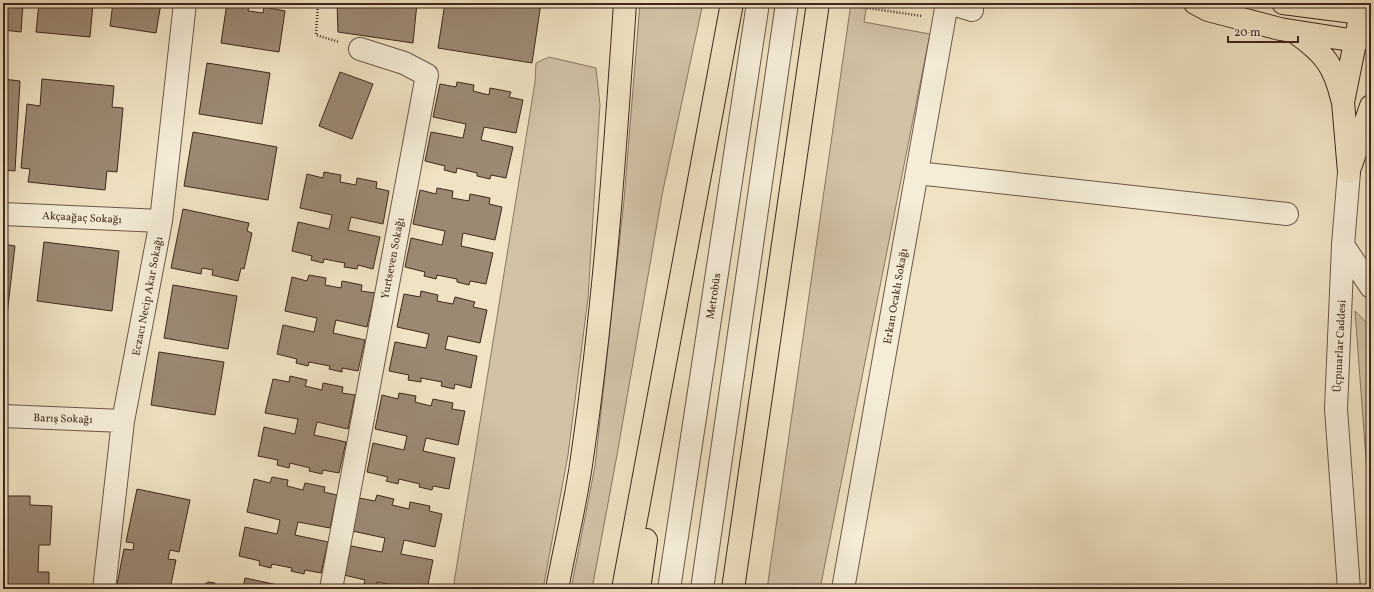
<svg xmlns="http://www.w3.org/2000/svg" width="1374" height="592" viewBox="0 0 1374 592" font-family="Vollkorn,serif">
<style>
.green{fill:#d2c3a7;stroke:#887662}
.building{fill:#9b8973;stroke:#3f281c}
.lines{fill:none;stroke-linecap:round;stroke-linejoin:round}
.minor-casing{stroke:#6b5746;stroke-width:24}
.major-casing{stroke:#3f281c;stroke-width:24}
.highway-casing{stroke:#3f281c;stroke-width:24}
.path{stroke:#3f281c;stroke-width:2.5;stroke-dasharray:1 2;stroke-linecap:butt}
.minor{stroke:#f5edd8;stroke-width:22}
.major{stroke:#f0e3c3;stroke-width:22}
.highway{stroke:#f0e3c3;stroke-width:22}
.labels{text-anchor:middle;stroke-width:3.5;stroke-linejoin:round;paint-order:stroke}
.street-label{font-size:11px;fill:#3f281c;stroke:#f5edd8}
</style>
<rect width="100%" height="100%" fill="#f0e3c3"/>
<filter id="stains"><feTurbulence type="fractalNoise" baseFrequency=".005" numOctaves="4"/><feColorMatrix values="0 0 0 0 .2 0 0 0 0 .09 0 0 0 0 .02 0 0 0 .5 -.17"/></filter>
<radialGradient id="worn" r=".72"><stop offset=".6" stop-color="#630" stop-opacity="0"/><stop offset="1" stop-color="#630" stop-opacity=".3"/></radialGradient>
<!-- green -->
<path class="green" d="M640,3h63l-41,192 -45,260 -25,134h-21l24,-123 29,-266z
M851,3h16l-3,19 66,12 -110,555h-53z
M549,57l47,11 4,37 -12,193 -20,157 -25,134h-90l82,-507 1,-19z
M1355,311l16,16v200l-1,-14z"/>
<!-- building -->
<path class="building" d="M3,3h20l-2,29 -18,-2z
M39,3h54l-3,34 -54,-5z
M113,3h48l-5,30 -46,-7z
M227,3l22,3 -1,5 15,2 1,-6 21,4 -6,41 -58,-9z
M337,3h80l-4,40 -75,-11z
M445,3h96l-9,60 -94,-15z
M207,63l63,10 -8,51 -63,-10z
M340,72l33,12 -21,55 -33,-13z
M3,79l17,2 -5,90 -12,-1z
M42,79l72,7 -2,21 11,1 -6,64 -10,-1 -2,19 -77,-8 2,-13 -9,-1 6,-64 13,2z
M457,82l17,3 -1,6 16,4 1,-7 21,4 -2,5 14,3 -7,33 -32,-6 -3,13 32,7 -7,31 -15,-3 -1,4 -13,-3v-3l-20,-5 -1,5 -12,-3 1,-4 -20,-5 6,-29 32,6 3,-14 -33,-7 7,-33 16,3z
M193,132l84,15 -9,53 -84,-14z
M324,172l17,3 -1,7 16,3 1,-7 20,4 -1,6 13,3 -6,33 -32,-7 -3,13 32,7 -7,32 -15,-4 -1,4 -13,-2 1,-4 -21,-4 -1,4 -12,-3 1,-4 -20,-5 6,-29 31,7 3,-14 -32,-7 7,-34 16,4z
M437,188l16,3 -1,7 17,3 1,-7 20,4 -1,6 13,3 -7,33 -32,-7 -2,13 32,7 -7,31 -16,-3 -1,4 -12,-3v-3l-20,-4 -1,4 -12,-3 1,-4 -20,-5 6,-29 31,7 3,-14 -32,-7 7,-34 16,4z
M183,209l66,14 -2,8 5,2 -8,36 -3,-1 -3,13 -26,-6 1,-5 -11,-2 -1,6 -30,-6z
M44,242l75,9 -7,60 -75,-10z
M3,244l12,2 -9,78h-3z
M309,275l17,3 -1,7 16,3 1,-7 20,4 -1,6 14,2 -8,34 -31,-7 -3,13 32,7 -7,31 -16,-3v4l-13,-3 1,-3 -21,-4 -1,4 -12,-3 1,-4 -20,-5 6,-29 31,7 3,-14 -32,-7 7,-34 15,4z
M173,285l64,11 -9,53 -64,-11z
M421,291l17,4 -1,6 16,3 2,-7 20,5 -2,5 14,3 -7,33 -32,-7 -3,13 32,7 -6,32 -16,-4 -1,5 -13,-3 1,-4 -21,-4v4l-13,-2 1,-5 -20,-4 6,-29 31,6 3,-14 -32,-7 7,-33 16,3z
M159,352l65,10 -9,53 -64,-10z
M290,376l17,4 -2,6 17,4 1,-7 20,4 -1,6 13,2 -7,34 -31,-7 -3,13 32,7 -7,31 -16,-3 -1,4 -13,-3 1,-3 -20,-5 -1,5 -12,-3 1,-5 -20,-4 6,-29 31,7 3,-15 -33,-6 8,-34 16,3z
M399,393l17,3 -1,6 16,4 2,-7 20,4 -1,6 13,2 -7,34 -32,-7 -3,13 32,7 -6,31 -16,-3 -1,4 -13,-3 1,-3 -21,-5 -1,5 -12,-3 2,-4 -21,-5 6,-29 31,7 3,-14 -32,-7 7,-34 16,4z
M272,477l16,3 -1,6 16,4 2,-7 20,4 -1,5 13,3 -7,33 -32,-6 -3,13 33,7 -7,31 -16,-3 -1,4 -13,-3 1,-3 -20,-4 -1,4 -12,-3 1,-4 -21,-5 6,-29 32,7 3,-14 -33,-8 7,-33 16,4z
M137,489l53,11 -11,52 -9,-2 -2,9 8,1 -6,29h-54l8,-40 9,1 1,-7 -8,-1z
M377,495l17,4 -2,6 17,4 1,-7 20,4 -1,5 13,3 -7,33 -31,-7 -3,14 32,6 -6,29h-30v-3l-20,-4 -1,5 -12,-3 1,-4 -21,-5 7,-29 31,6 3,-14 -33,-7 7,-33 16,3z
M6,496h24v9l22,1 -2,39h-11l-1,27h11v17h-46v-86h2z
M245,578l52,11h-54z
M208,582l7,1 -1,6h-16z"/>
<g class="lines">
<!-- minor casing -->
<g class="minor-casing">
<path id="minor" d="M949,3l23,7
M917,173l370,41
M3,214l158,7
M1343,245l28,42
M3,416l120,5
M104,589l19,-168 38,-200 24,-218
M331,589l96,-514 -23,-12 -44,-14
M669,589l89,-586
M702,589l85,-586
M843,589l104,-586
M1349,589l-13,-180 7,-164 6,-73"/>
</g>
<!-- major casing -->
<g class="major-casing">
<path id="major" d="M1195,3l13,7 72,19 76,12 15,-6
M1283,3l78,10 10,8
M1296,33c28,20 38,32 46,66
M1351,165l20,-59
M1349,172l-6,-70 18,-89 7,-10"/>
</g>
<!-- highway casing -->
<g class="highway-casing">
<path id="highway" d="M557,589c8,-43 19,-87 25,-131 22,-151 33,-303 43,-455
M623,589l109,-586
M639,589l7,-49
M733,589l85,-586"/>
</g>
<!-- path -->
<path class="path" d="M318,3l-2,32 23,7
M840,4l82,12"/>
<!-- minor -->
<use href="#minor" class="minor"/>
<!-- major -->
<use href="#major" class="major"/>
<!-- highway -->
<use href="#highway" class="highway"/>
</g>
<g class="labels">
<!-- street labels -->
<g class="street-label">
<text transform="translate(82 217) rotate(3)" y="4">Akçaağaç Sokağı</text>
<text transform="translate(392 258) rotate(-79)" y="4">Yurtseven Sokağı</text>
<text transform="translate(147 296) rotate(-79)" y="4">Eczacı Necip Akar Sokağı</text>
<text transform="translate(713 296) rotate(-81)" y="4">Metrobüs</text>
<text transform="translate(895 296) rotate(-80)" y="4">Erkan Ocaklı Sokağı</text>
<text transform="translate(1339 346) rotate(-87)" y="4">Üçpınarlar Caddesi</text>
<text transform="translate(63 418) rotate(2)" y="4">Barış Sokağı</text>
</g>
</g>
<!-- margin -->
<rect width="1374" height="592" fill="none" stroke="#f0e3c3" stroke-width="16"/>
<rect x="4" y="4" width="1366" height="584" fill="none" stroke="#3f281c" stroke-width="2"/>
<rect x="8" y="8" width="1358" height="576" fill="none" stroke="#3f281c"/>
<!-- scale -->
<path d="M1228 36v6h70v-6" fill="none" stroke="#3f281c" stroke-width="2"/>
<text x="1234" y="36" font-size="12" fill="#3f281c" stroke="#f5edd8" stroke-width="3" paint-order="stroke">20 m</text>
<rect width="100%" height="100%" filter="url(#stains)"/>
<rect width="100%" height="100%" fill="url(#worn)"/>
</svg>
